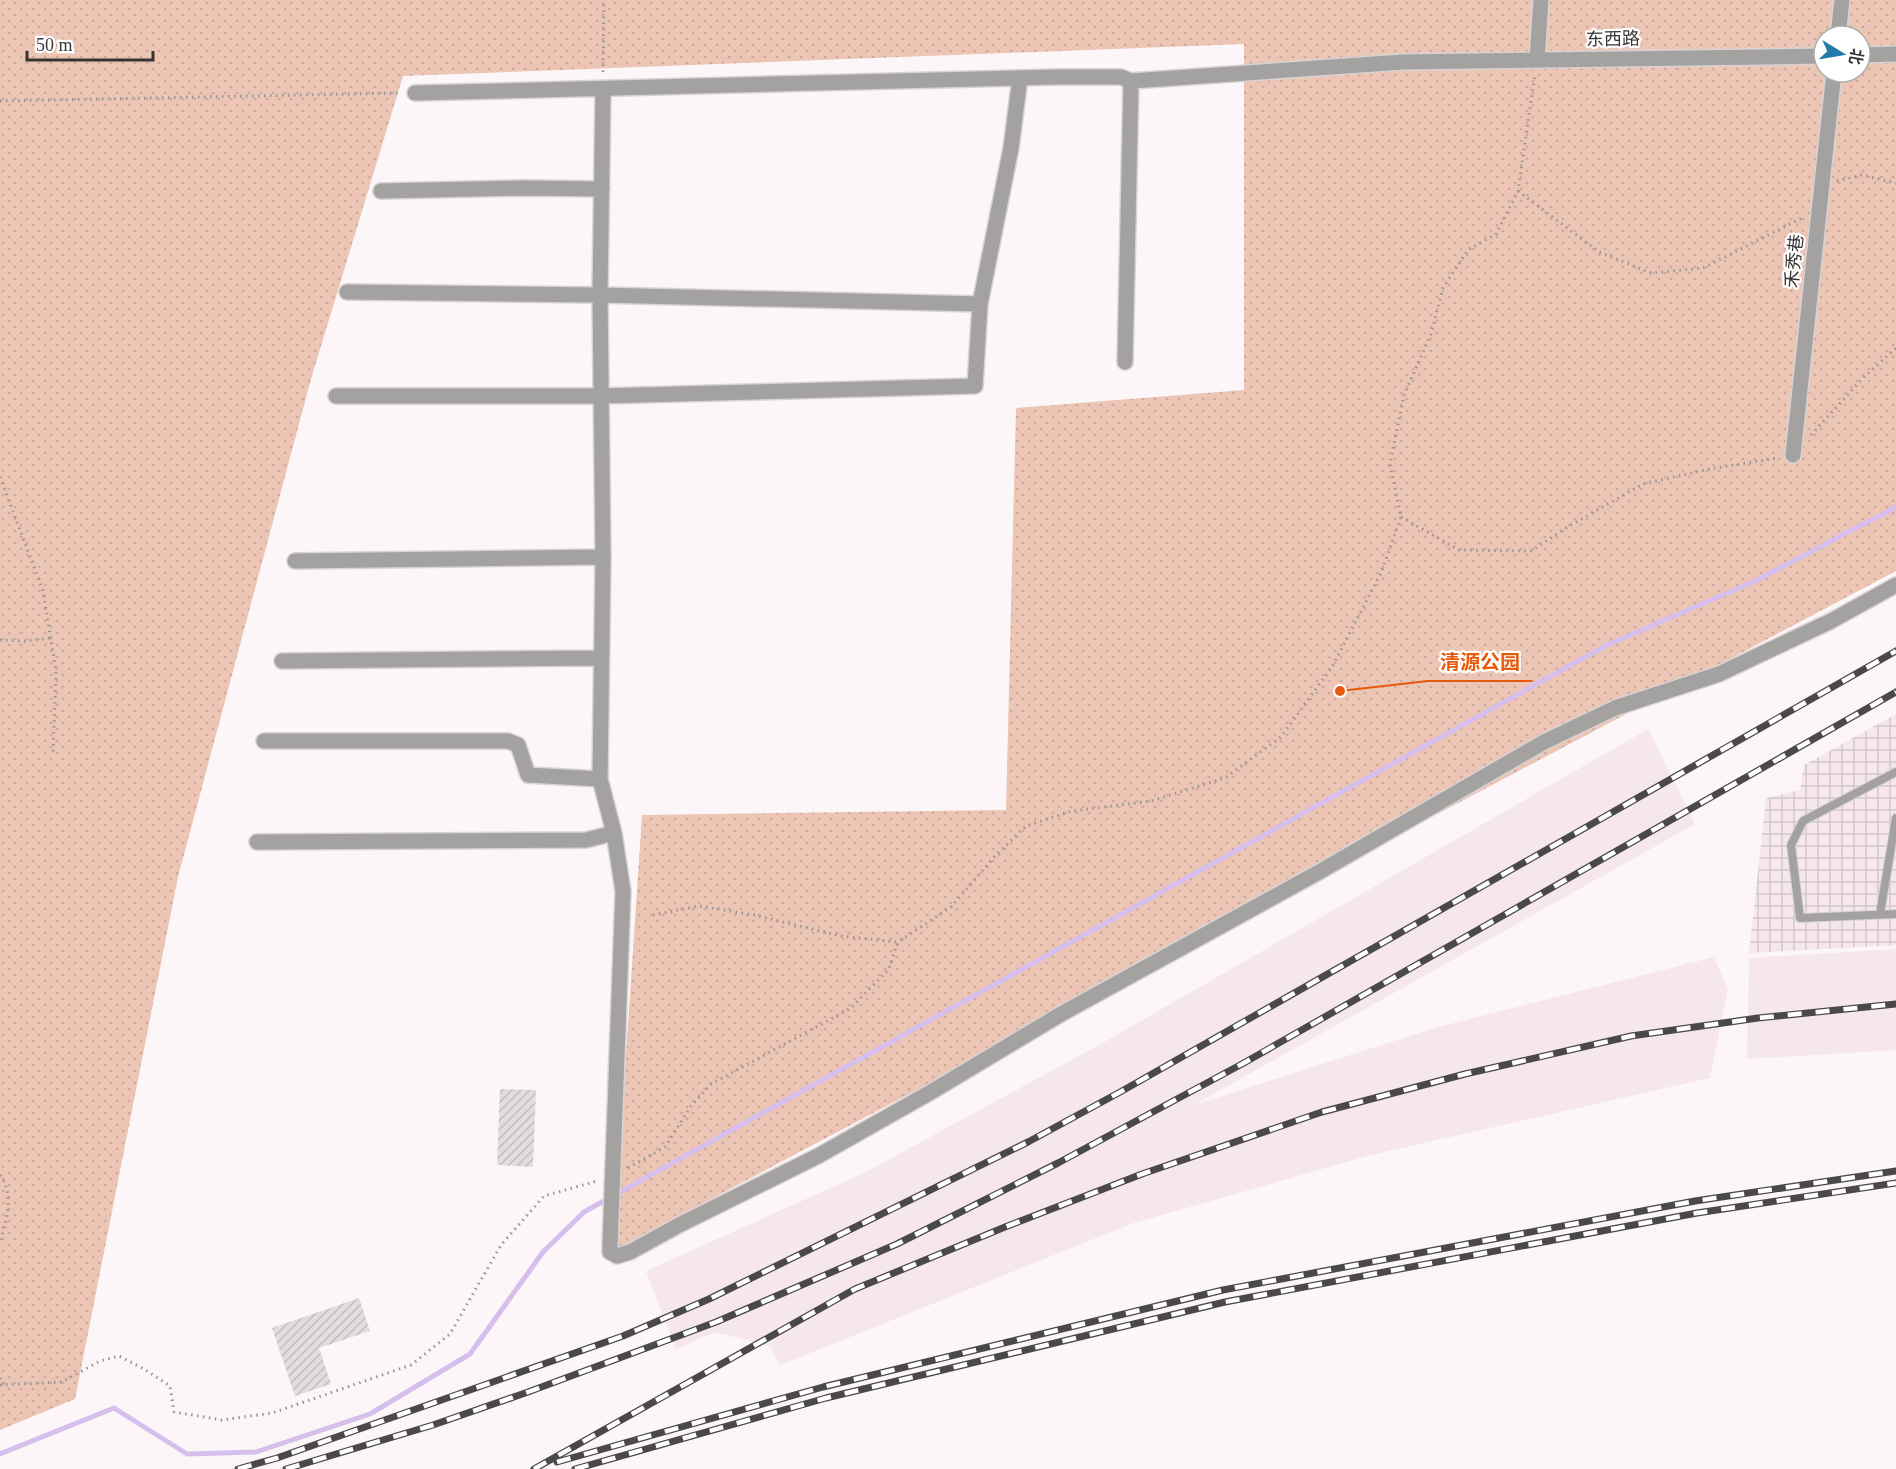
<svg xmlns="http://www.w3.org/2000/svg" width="1896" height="1469" viewBox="0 0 1896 1469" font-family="'Times New Roman','Noto Sans SC',serif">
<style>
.built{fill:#f6e7ec}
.industrial{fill:url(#industrial-grid)}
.green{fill:url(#green-dots);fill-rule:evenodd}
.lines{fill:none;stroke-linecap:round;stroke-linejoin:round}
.stream{stroke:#d7bfed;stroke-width:5}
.building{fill:url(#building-hatch)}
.lane-casing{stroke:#d8d3d5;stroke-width:10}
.street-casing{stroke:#d8d3d5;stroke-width:18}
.path{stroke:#989495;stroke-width:3;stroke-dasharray:1.5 4.5;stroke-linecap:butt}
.lane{stroke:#a4a1a1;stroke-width:8}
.street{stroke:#a4a1a1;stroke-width:15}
.rail-casing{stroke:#4b4849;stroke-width:7}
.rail{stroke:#fff;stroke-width:4.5;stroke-dasharray:14;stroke-linecap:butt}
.labels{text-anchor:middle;stroke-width:4.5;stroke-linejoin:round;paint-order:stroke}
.street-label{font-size:18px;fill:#363435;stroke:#fff}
.leader{fill:none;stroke:#e8590c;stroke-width:2}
.callout-dot{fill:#e8590c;stroke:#fff;stroke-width:2}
.callout-label{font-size:20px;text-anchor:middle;font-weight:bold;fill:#e8590c;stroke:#fff;stroke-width:4.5;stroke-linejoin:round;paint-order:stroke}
</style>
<defs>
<pattern id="industrial-grid" width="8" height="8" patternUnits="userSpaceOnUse" patternTransform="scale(1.5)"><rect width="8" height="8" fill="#f6e7ec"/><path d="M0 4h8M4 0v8" fill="none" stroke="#d4c7cb"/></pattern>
<pattern id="green-dots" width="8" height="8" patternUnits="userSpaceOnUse" patternTransform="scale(1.5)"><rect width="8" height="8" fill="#edc5b4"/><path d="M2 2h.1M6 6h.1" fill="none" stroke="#ccaa9b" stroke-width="1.8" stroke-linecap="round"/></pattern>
<pattern id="building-hatch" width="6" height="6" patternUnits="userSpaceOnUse" patternTransform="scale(1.5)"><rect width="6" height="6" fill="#e1dce0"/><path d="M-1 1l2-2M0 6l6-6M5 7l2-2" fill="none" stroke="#c2bdc1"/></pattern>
</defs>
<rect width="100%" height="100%" fill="#fcf6f8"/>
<!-- built -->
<path class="built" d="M1648,729l47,95 -501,281 244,-78 276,-70 14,32 -18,89 -339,77 -237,68 -354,142 -10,-19 -55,-14 -39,17 -30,-78 218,-98 235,-128z
M1896,949v101l-149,9 2,-101z"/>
<!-- industrial -->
<path class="industrial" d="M1896,714v231l-147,8 17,-155 34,-8 4,-25z"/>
<!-- green -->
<path class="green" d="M0,0h1896v571l-1283,680 29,-436 364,-5 10,-402 228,-18v-346l-841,32 -92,303 -133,498 -103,522 -75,31zM1824,36h36v36h-36z"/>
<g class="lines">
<!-- stream -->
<path class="stream" d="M0,1454l114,-46 73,46 69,-2 114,-38 100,-60 73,-102 41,-40 1021,-566 150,-65 141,-74"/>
</g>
<!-- building -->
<path class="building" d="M500,1089l36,1 -3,77 -36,-2z
M359,1298l11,33 -51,17 12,36 -36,12 -23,-68z"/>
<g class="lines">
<!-- lane casing -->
<g class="lane-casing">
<path id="lane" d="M1896,772l-93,49 -12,24 9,73 96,-4
M1880,914l16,-96"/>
</g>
<!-- street casing -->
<g class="street-casing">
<path id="street" d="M1838,36l4,-36
M1860,55l36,-1
M1537,60l4,-60
M603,89l-3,206 3,262 -3,222 14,54 9,58 -13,355v6l7,4 13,-4 49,-27 139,-69 113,-64 130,-78 258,-142 225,-130 71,-34 104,-34 112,-53 65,-36
M415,93l641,-16h65l10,4 272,-19 421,-6
M381,191l145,-3 76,1
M347,292l253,3 380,9
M1125,362l6,-281
M336,396h265l374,-10 5,-82 31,-156 9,-70
M1793,455l41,-383
M295,561l308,-4
M282,661l319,-3
M264,741h244l10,4 10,30 72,4
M257,842l329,-2 28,-7"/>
</g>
<!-- path -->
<path class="path" d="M603,72l1,-72
M0,101l401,-8
M1837,181l25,-6 34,8
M1518,191l81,61 52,21 52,-5 99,-50
M1811,435l52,-57 33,-30
M0,477l43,114 13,80 -3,85
M1401,517l58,33 72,1 38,-25 74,-42 66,-15 69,-11
M0,640l25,1 26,-3
M653,915l46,-9 55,9 87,21 57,6
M628,1168l37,-21 26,-41 20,-22 140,-76 38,-39 9,-27 53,-35 44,-51 31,-30 46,-15 79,-10 74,-23 56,-41 51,-70 49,-94 20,-56 -11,-53 14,-69 27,-61 12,-46 25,-38 28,-16 22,-43 17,-117
M0,1175c16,23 5,45 0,69
M0,1378l4,7
M0,1385l62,-3 38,-21 19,-5 25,13 26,17 4,26 48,8 50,-7 139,-48 39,-31 51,-89 43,-49 53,-15"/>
<!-- lane -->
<use href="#lane" class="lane"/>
<!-- street -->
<use href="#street" class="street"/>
<!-- rail casing -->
<g class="rail-casing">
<path id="rail" d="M557,1462l266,-75 400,-97 472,-89 201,-30
M238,1469l39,-11 346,-122 86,-37 319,-157 94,-51 774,-440
M286,1469l147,-44 95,-33 188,-70 181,-78 161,-81 184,-99 654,-372
M534,1469l321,-180 150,-62 137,-53 180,-62 143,-38 166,-38 127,-18 138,-14
M575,1469l251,-71 399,-96 472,-89 199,-30"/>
</g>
<!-- rail -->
<use href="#rail" class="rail"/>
</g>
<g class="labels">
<!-- street labels -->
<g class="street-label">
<text transform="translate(1613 39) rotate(-1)" y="6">东西路</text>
<text transform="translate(1794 261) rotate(-84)" y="6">禾秀巷</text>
</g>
</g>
<!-- callouts -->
<path class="leader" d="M1340 691L1428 681H1532"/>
<circle class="callout-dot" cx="1340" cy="691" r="6"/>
<g class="callout-label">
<text x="1480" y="669">清源公园</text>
</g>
<!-- north arrow -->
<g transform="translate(1842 54) rotate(101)"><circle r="28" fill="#ffffff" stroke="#afaeae" stroke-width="1.5"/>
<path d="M0-4.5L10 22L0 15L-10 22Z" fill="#227aa9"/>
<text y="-9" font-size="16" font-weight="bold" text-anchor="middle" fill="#363435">北</text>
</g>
<!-- scale -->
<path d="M27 51v9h126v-9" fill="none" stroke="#363435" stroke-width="3"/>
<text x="36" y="51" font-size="18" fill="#363435" stroke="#ffffff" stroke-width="4.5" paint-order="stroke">50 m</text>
</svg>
